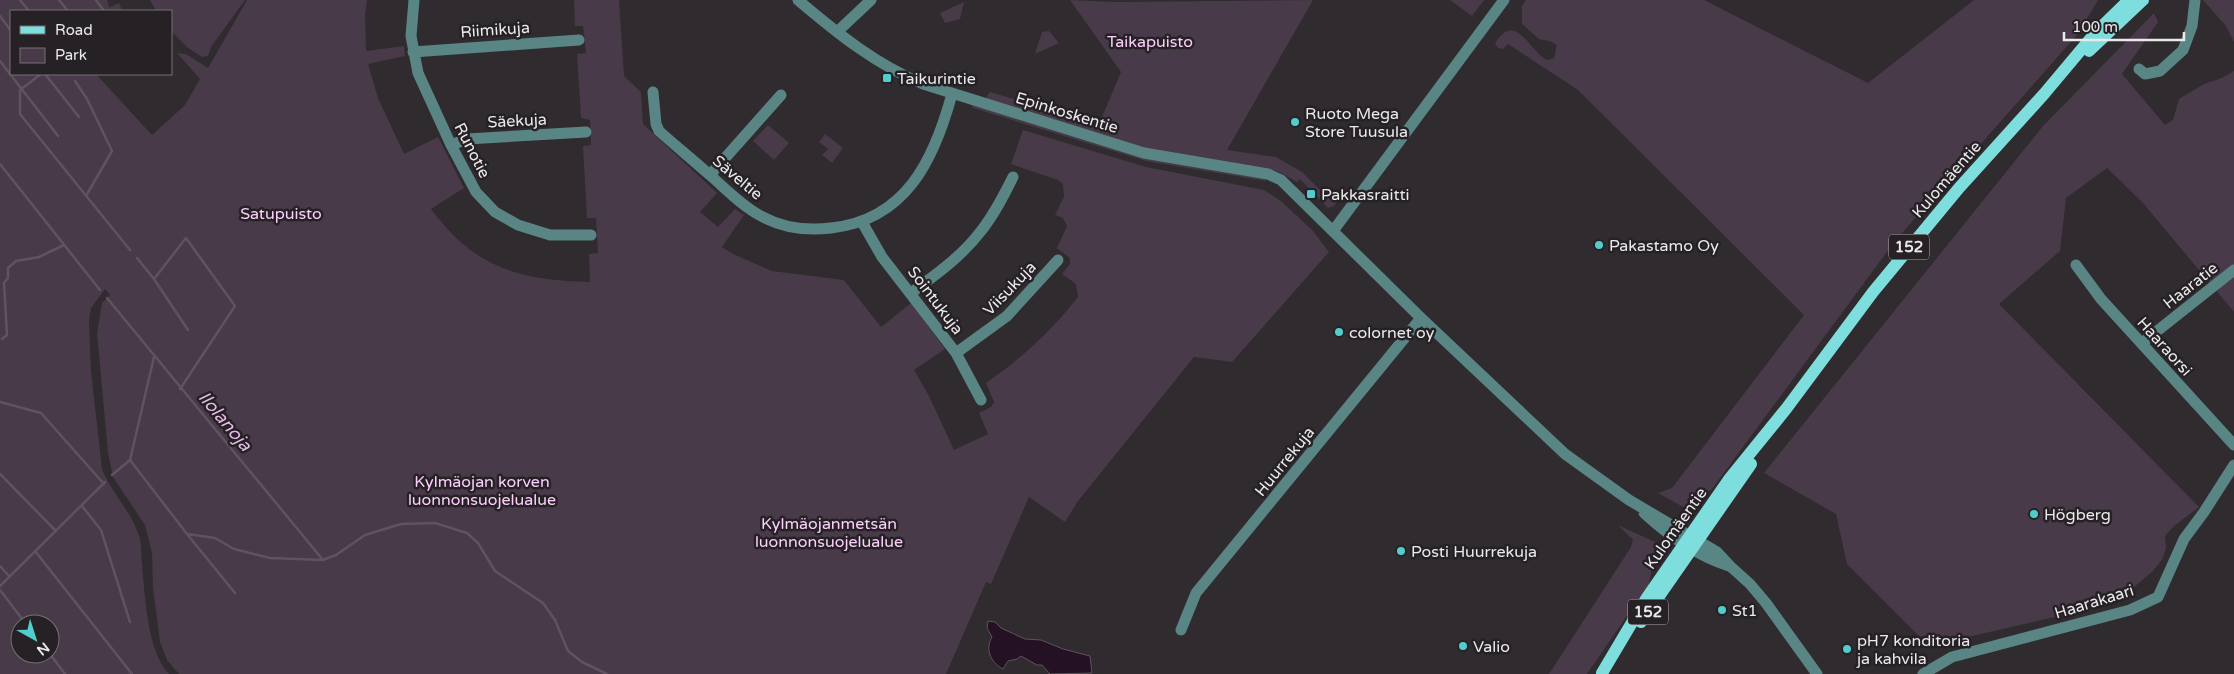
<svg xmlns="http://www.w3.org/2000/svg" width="2234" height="674" viewBox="0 0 2234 674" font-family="'Varela Round',sans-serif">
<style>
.green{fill:#483a48;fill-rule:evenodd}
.water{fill:#241124;stroke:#605260}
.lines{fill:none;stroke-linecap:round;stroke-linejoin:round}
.stream{stroke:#605260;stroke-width:2.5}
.minor{stroke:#598584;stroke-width:11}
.major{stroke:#7ededd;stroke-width:12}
.poi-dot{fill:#52cdcd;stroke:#252125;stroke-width:2}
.labels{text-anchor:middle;stroke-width:5;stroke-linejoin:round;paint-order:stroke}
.shield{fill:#252125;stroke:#b0adb0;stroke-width:1}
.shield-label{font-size:15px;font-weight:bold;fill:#ebe9eb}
.street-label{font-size:16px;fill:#ebe9eb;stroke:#252125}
.park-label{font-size:16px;fill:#fccffc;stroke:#252125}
.poi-label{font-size:16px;fill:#ebe9eb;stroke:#252125;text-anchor:start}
.water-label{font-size:18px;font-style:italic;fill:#e6bae6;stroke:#252125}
</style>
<rect width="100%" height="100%" fill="#2f2b2f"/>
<!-- green -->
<path class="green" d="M0,0h107l3,9v-2l9,-4 3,7 2,1h-113v63h85l56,61 33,-30 15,-26 -23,-26 9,1 22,14 39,-68h120l-2,15 1,36 38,-5 1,10 -37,8 10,34 26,56 34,-17 26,51 -33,21c44,59 87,71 159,73l-1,-28 9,-1 -2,-35h-9l-4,-72 8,-1 -1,-25 -9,-2 -4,-64 9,-1 -3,-27h-8l-1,-26h45l5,76 17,16 2,32 74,69 -17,19 18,15 17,-18 9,6 -22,32 11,7 39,17 72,9 37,47 30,-24 34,46 -31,21 15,26 25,54 34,-16 -9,-21 12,-6 3,-5 -8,-19c36,-25 65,-52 92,-86l-2,-13 -14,-10 8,-10v-6l-13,-10 10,-22 -4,-8 -8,-3 9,-18 -1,-13 -5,-4 -47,-16 12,-34 123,37 118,23 17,11 32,30 16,21 -97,110 -38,-5 -116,144 -13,21 -36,-25 -38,87 -5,-2 -40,92h-767l-12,-14 -7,-18 -7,-54 -1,-35 -7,-28 -32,-48 -5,-24 -11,-120 5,-30 8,-8 -5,-6 -14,19 -2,12 2,51 11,98c9,23 28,41 36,64 4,9 3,21 4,31 3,31 5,87 27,110h-169zM20,624h30v30h-30z
M150,0h95l-34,47 -3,9 -6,1 -15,-10 -16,-16v-20h-15z
M1070,0l46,2 197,-2 -86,150 49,7 26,15 21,21 14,1 2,-3 3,4 -8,11 -6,2 -28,-29 -3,3 -20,-11 -126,-21 -166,-51 5,-7 109,32 22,-52z
M1450,0h34l-12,16z
M1526,0h178l164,83 106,-83h124l-21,35 -182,206 -183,248 -27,19 -27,-15 14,-5 132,-173 -226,-225 -70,-46 -5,5 -5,-1 -3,-5c22,-34 35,11 53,17l6,-2 3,-13 -8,-4 -10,-2 -17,-15v-18z
M2203,0h31v42l-8,-16z
M964,2l-4,17 -15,4 -5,-10z
M2154,13l4,9 -36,52 43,51 8,-5 6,-21 25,-15 18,-6 12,-7v241l-91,-109 -36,-35 -41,30 -6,53 -61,53 200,203 -25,19 -9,10 1,12 -4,12 -10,12 -37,31 -173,40 -15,1 -80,-80 -11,-50 -72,-41 279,-347z
M1049,31l10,12 -24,11 7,-22z
M971,104l295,74v3l-120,-20 -173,-53z
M768,125l21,18 -15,17 -21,-19z
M825,134l18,14 -11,15 -10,-8 6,-6 -9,-7z
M1618,525l39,18 -8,41 -62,90h-38l82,-127 2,-7z"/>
<!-- water -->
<path class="water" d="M988,621l7,1 6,6 24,11 16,1 22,9 27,7 2,17 -42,1 -8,-9h-5l-16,-9 -4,3 -9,2 -5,8c-13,-7 -18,-20 -11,-32l-5,-9z"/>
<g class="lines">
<!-- stream -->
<path class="stream" d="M20,0l9,11
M59,0l9,11
M96,0l8,11
M0,16l11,15
M0,61l58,75
M41,74l-21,16v24l110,136
M45,74l34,43
M75,81l12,18 25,52 -26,45
M0,164l100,126
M137,258l17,21 34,51
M154,279l32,-41 49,68 -55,83
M107,298l216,262
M2,339l5,-4 -3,-52 4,-5v-10l8,-7 23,-4 25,-12
M0,402l41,11 63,71
M130,460l57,74 28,4 19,11 36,9 53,2 13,-5 29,-20 36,-11 34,-1 32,10 11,10 17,28 48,32 12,17 13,31 14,11 25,12
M0,474l56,57
M112,475l18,-15 24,-103
M82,506l19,24 29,92
M187,534l48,59
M35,551l97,123
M0,566l9,10
M0,586l105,-104
M0,590l26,34
M50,654l15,20"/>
<!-- minor -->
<path class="minor" d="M414,0l-3,36 7,37 33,72 25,47 19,20 23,13 32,10h41
M798,0c39,33 77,64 125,84l221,69 124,21 13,6 140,138 144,136 64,46 88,52 13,14 20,18 16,19 51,71
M837,32l34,-32
M413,52l166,-12
M2139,69l6,5 15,-3 23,-21 9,-24 3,-26
M653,92l3,32 3,7c17,15 35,30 52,45 16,14 31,30 50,40 22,12 46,15 70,12 75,-8 103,-68 121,-134
M451,145l16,-6 119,-7
M710,175l71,-80
M862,222l20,35 74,96 25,47
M1333,231l171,-231
M2076,265l25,34 133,146
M911,293c26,-19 51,-37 70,-62 13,-16 23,-36 32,-54
M2142,343l92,-73
M956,353l51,-37 51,-56
M1644,513c25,23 53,43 85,53
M1181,630l15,-37 225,-275
M1923,674l29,-17 178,-47 28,-13 26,-58 20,-27 30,-47"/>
<!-- major -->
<path class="major" d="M2089,51l54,-51
M1641,622l110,-158
M1602,673l44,-74 84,-121 56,-69 87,-117 86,-104 85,-94 52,-62 33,-32"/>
</g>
<!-- markers -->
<g class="poi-dot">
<rect x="882" y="73" width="10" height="10" rx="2.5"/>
<circle cx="1295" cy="122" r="5"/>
<rect x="1306" y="189" width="10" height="10" rx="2.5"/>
<circle cx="1599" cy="245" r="5"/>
<circle cx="1339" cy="332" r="5"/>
<circle cx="2034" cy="514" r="5"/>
<circle cx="1401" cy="551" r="5"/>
<circle cx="1722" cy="610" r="5"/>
<circle cx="1463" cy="646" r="5"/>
<circle cx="1847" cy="649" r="5"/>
</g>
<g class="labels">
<!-- shield labels -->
<g class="shield">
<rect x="1889" y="234.5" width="40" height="25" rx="4"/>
<rect x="1628" y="599.5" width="40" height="25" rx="4"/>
</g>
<g class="shield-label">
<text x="1909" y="252">152</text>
<text x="1648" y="617">152</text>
</g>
<!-- street labels -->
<g class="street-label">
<text transform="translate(495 29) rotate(-4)" y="6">Riimikuja</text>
<text transform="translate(1067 112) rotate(17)" y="6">Epinkoskentie</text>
<text transform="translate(517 120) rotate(-3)" y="6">Säekuja</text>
<text transform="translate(473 150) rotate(63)" y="6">Runotie</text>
<text transform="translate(738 177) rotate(40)" y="6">Säveltie</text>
<text transform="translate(1946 179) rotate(-49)" y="6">Kulomäentie</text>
<text transform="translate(2190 285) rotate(-38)" y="6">Haaratie</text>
<text transform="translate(1009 288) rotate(-46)" y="6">Viisukuja</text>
<text transform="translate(936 300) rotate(53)" y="6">Sointukuja</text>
<text transform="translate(2165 346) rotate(48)" y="6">Haaraorsi</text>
<text transform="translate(1284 461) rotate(-51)" y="6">Huurrekuja</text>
<text transform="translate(1675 528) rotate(-55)" y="6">Kulomäentie</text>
<text transform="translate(2094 601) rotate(-17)" y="6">Haarakaari</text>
</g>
<!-- park labels -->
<g class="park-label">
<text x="1150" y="47">Taikapuisto</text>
<text x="281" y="219">Satupuisto</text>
<text x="482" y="487">Kylmäojan korven<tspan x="482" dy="18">luonnonsuojelualue</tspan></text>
<text x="829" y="529">Kylmäojanmetsän<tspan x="829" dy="18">luonnonsuojelualue</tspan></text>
</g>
<!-- poi labels -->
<g class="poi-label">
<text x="897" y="84">Taikurintie</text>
<text x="1305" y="119">Ruoto Mega<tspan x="1305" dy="18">Store Tuusula</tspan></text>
<text x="1321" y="200">Pakkasraitti</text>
<text x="1609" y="251">Pakastamo Oy</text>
<text x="1349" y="338">colornet oy</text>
<text x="2044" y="520">Högberg</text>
<text x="1411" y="557">Posti Huurrekuja</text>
<text x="1732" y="616">St1</text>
<text x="1857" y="646">pH7 konditoria<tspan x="1857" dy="18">ja kahvila</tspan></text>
<text x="1473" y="652">Valio</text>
</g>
<!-- water labels -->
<g class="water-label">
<text transform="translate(225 421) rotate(50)" y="6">Ilolanoja</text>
</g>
</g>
<!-- legend -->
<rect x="10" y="10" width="162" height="65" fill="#252125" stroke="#747174"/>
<rect x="20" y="26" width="25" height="8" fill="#7ededd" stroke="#747174"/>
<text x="55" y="35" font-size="15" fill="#ebe9eb">Road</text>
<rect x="20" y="48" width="25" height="15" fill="#483a48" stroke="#747174"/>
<text x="55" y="60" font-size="15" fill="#ebe9eb">Park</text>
<!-- north arrow -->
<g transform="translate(35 639) rotate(141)"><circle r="24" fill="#252125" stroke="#747174"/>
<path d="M0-4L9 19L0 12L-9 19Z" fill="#52cdcd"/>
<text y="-8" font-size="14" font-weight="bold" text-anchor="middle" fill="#ebe9eb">N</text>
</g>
<!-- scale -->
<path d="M2064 32v8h120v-8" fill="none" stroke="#ebe9eb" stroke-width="2.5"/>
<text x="2072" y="32" font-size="15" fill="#ebe9eb" stroke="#252125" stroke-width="4" paint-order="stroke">100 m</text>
</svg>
